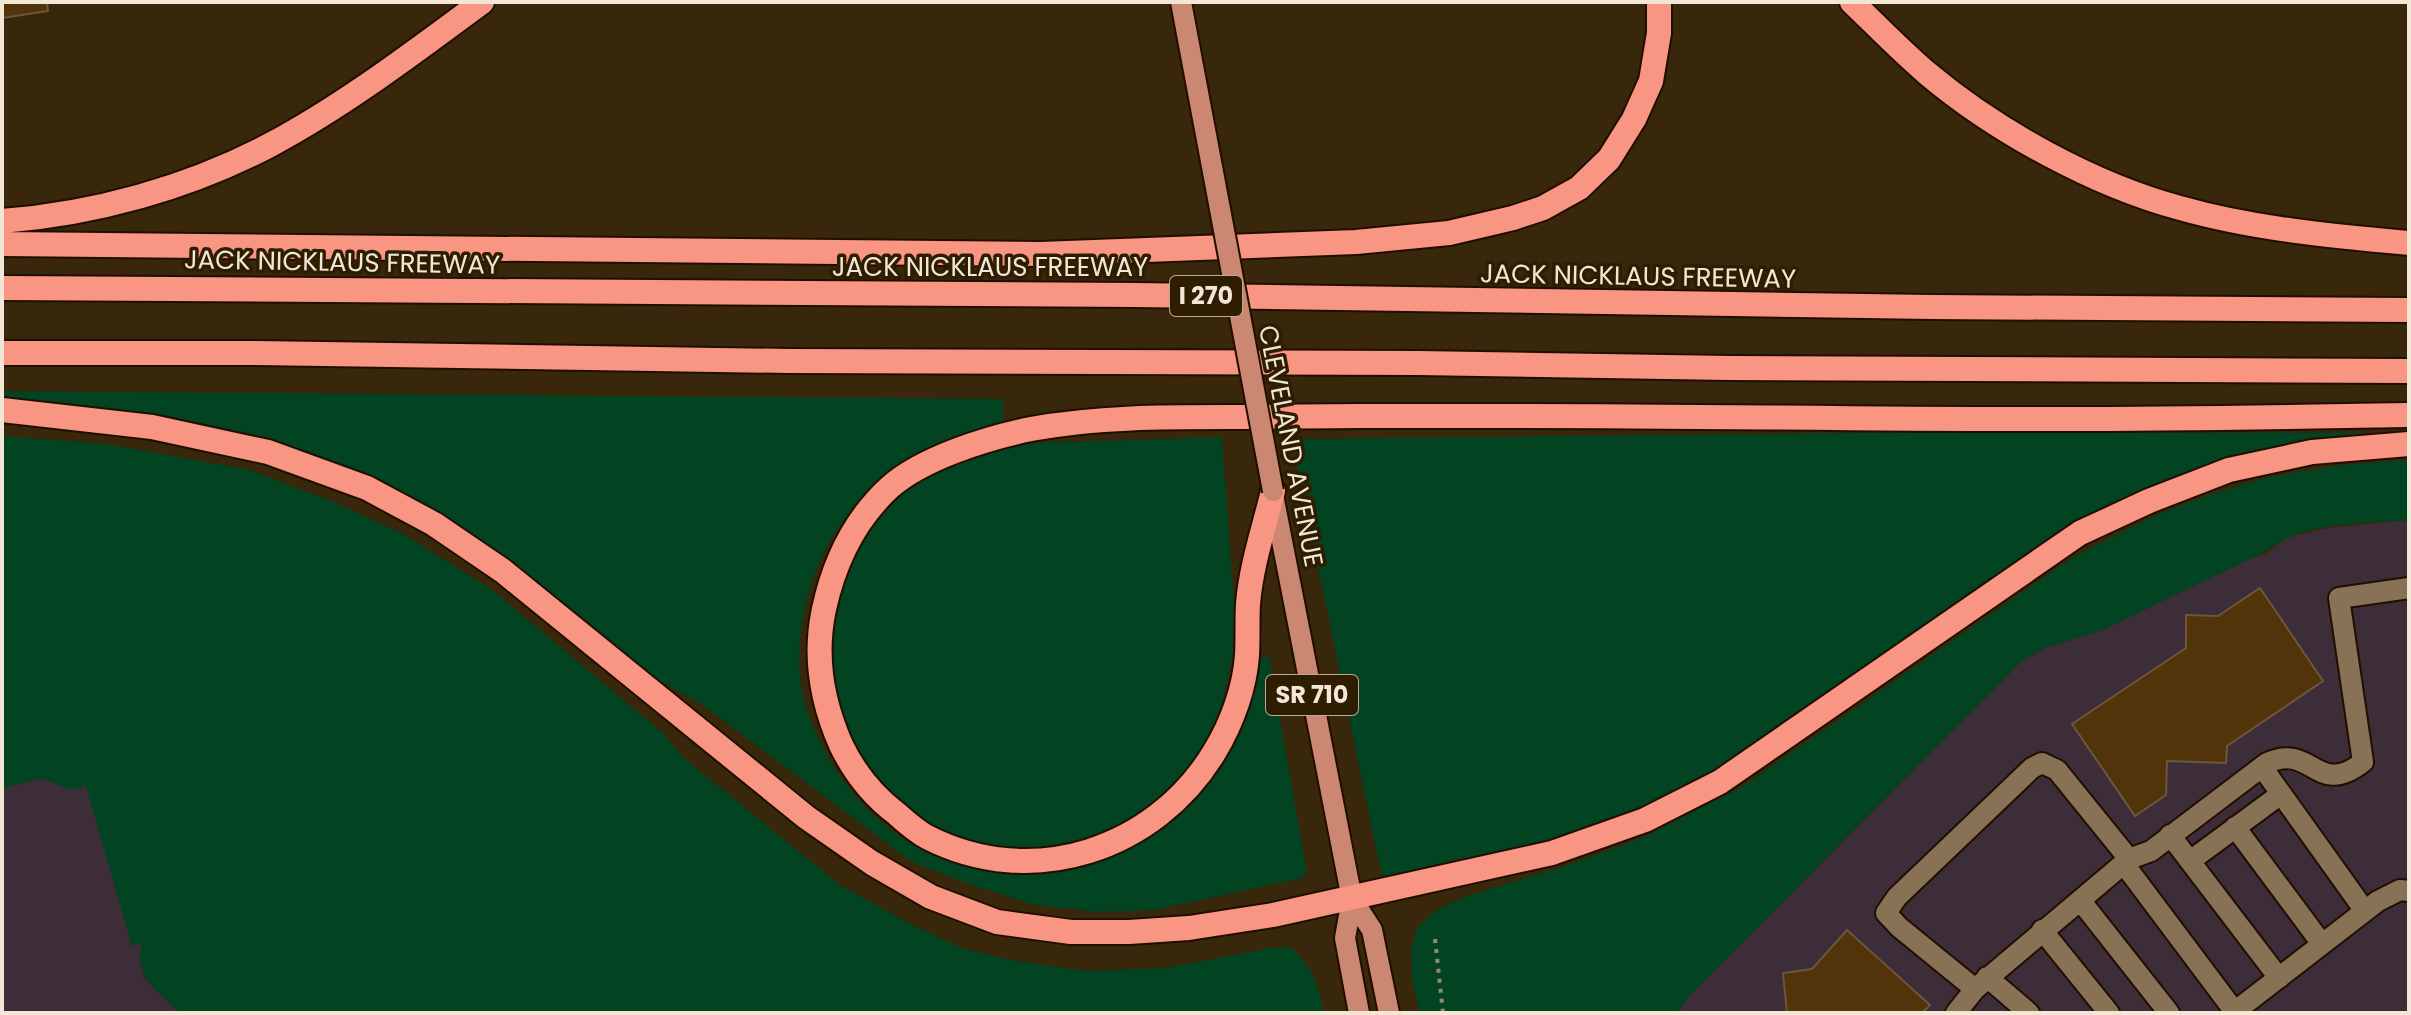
<svg xmlns="http://www.w3.org/2000/svg" width="2411" height="1015" viewBox="0 0 2411 1015" font-family="Poppins,sans-serif">
<style>
.commercial{fill:#3c2d39}
.green{fill:#024322}
.building{fill:#51340a;stroke:#6c563c;stroke-width:2}
.lines{fill:none;stroke-linecap:round;stroke-linejoin:round}
.minor-casing{stroke:#200f00;stroke-width:24}
.major-casing{stroke:#200f00;stroke-width:24}
.highway-casing{stroke:#200f00;stroke-width:28}
.path{stroke:#978873;stroke-width:4;stroke-dasharray:4 6;stroke-linecap:butt}
.minor{stroke:#887256;stroke-width:20}
.major{stroke:#cb8771;stroke-width:20}
.highway{stroke:#f89583;stroke-width:24}
.major-bridge-casing{stroke:#200f00;stroke-width:24;stroke-linecap:butt}
.major-bridge{stroke:#cb8771;stroke-width:20}
.labels{text-anchor:middle;stroke-width:7;stroke-linejoin:round;paint-order:stroke}
.shield{fill:#2f1d02;stroke:#b8aa96;stroke-width:2}
.shield-label{font-size:24px;font-weight:bold;fill:#f2e6d6}
.street-label{font-size:26px;fill:#f2e6d6;stroke:#2f1d02}
</style>
<rect width="100%" height="100%" fill="#39270c"/>
<!-- commercial -->
<path class="commercial" d="M2409,520v493h-732l15,-20 329,-331 24,-14 60,-19 140,-68 20,-7 24,-17 39,-9z
M2,680l149,56 -8,240 37,37h-178z"/>
<!-- green -->
<path class="green" d="M2,391l1001,8 1,31c-30,13 -59,26 -89,38 -12,6 -28,10 -38,18 -33,25 -57,66 -68,105 -10,38 -15,81 -2,119 15,46 44,87 81,118 64,51 169,61 239,19 16,-10 52,-32 63,-47 9,-12 14,-30 21,-43 16,-33 31,-65 47,-98l11,-2 38,216 -5,5 -148,32 -56,2 -63,-7 -69,-22 -54,-21 -212,-159 -53,-29 -167,-135 -73,-41 -101,-46 -101,-27 -136,-20 -67,-4z
M1953,432l410,1v8l-192,43 -475,302 -129,56 -175,37 -11,-6 -89,-434z
M2,436l104,8 140,25 83,31 74,34 88,55 174,146 16,21 159,129 68,38 54,25 53,13 74,10 78,-3 103,-20 20,-1c24,22 28,35 34,66h-1144c-21,-21 -48,-37 -38,-70l-10,3 -46,-160 -15,4 -30,-12 -39,11z
M1222,437l12,166 -1,49 -11,53 -18,42 -20,27 -31,32 -45,31 -63,16 -96,-12 -77,-55 -41,-64 1,-136 52,-80 27,-20 48,-24 39,-13 36,-6z
M2409,460v60c-38,3 -83,2 -119,17 -16,7 -26,17 -45,24l-140,68 -60,19 -24,14 -329,331 -15,20h-257l-8,-34 -1,-28 5,-22 22,-20 29,-13 98,-30 75,-27 102,-52 330,-229 82,-42 52,-20 62,-19 74,-12z"/>
<!-- building -->
<path class="building" d="M2,2h45l1,9 -46,7z
M2260,588l63,93 -96,65 -1,17 -59,-2 -1,34 -31,21 -63,-92 114,-76v-33l32,1z
M1847,930l83,75 -8,8h-135l-4,-40 29,-4z"/>
<g class="lines">
<!-- minor casing -->
<g class="minor-casing">
<path id="minor" d="M2262,767l103,144
M2235,827l87,117
M2170,835l109,143
M2190,861l91,-67
M2124,864l111,148
M2080,900l89,113
M2042,930l67,83
M1987,977l42,36
M1975,989l154,-130
M1956,1013l19,-24 -76,-62 -13,-14 11,-16 135,-129 10,-5 15,7 72,89 22,-8 116,-88c46,-21 49,36 96,-1l-24,-164 70,-10
M2233,1013l145,-112 22,-11 9,1"/>
</g>
<!-- major casing -->
<g class="major-casing">
<path id="major" d="M1181,2l32,170
M1273,495l79,404 -7,39 14,75
M1352,899l20,31 17,83"/>
</g>
<!-- highway casing -->
<g class="highway-casing">
<path id="highway" d="M1852,2c25,24 49,49 76,72 68,57 166,111 252,134 74,21 152,28 229,35
M2,221c92,-7 186,-33 268,-76 75,-40 144,-93 212,-143
M2,244l1039,10 315,-12 93,-9 64,-15 30,-10 36,-20 30,-29 25,-40 17,-38 8,-48v-31
M2,288l1135,7 796,12 476,3
M2,353h253l533,8 630,2 312,5 679,3
M2,410l150,17 116,25 99,36 67,36 69,47 303,246 66,46 59,34 66,25 74,10h58l60,-4 84,-13 279,-62 93,-33 75,-38 360,-249 69,-32 80,-31 83,-18 97,-8
M1273,491c-9,37 -22,75 -25,113 -1,17 0,34 -1,51 -2,32 -15,68 -32,96 -59,99 -183,140 -288,86 -11,-6 -21,-15 -30,-23 -24,-18 -43,-42 -56,-69 -19,-43 -27,-90 -17,-136 10,-46 31,-90 66,-122 33,-29 97,-49 141,-58 70,-13 144,-12 216,-12 77,-1 153,-1 230,-1 196,-1 391,4 587,3 115,0 230,-2 345,-4"/>
</g>
<!-- path -->
<path class="path" d="M1435,939l8,74"/>
<!-- minor -->
<use href="#minor" class="minor"/>
<!-- major -->
<use href="#major" class="major"/>
<!-- highway -->
<use href="#highway" class="highway"/>
<!-- major-bridge casing -->
<g class="major-bridge-casing">
<path id="major-bridge" d="M1213,172l60,319"/>
</g>
<!-- major-bridge -->
<use href="#major-bridge" class="major-bridge"/>
</g>
<g class="labels">
<!-- shield labels -->
<g class="shield">
<rect x="1170" y="276" width="72" height="40" rx="6"/>
<rect x="1266" y="675" width="92" height="40" rx="6"/>
</g>
<g class="shield-label">
<text x="1206" y="304">I 270</text>
<text x="1312" y="703">SR 710</text>
</g>
<!-- street labels -->
<g class="street-label">
<text transform="translate(342 262) rotate(1)" y="9">JACK NICKLAUS FREEWAY</text>
<text x="990" y="276">JACK NICKLAUS FREEWAY</text>
<text transform="translate(1638 276) rotate(1)" y="9">JACK NICKLAUS FREEWAY</text>
<text transform="translate(1291 446) rotate(79)" y="9">CLEVELAND AVENUE</text>
</g>
</g>
<!-- border -->
<rect width="2411" height="1015" fill="none" stroke="#f2e6d6" stroke-width="8"/>
</svg>
